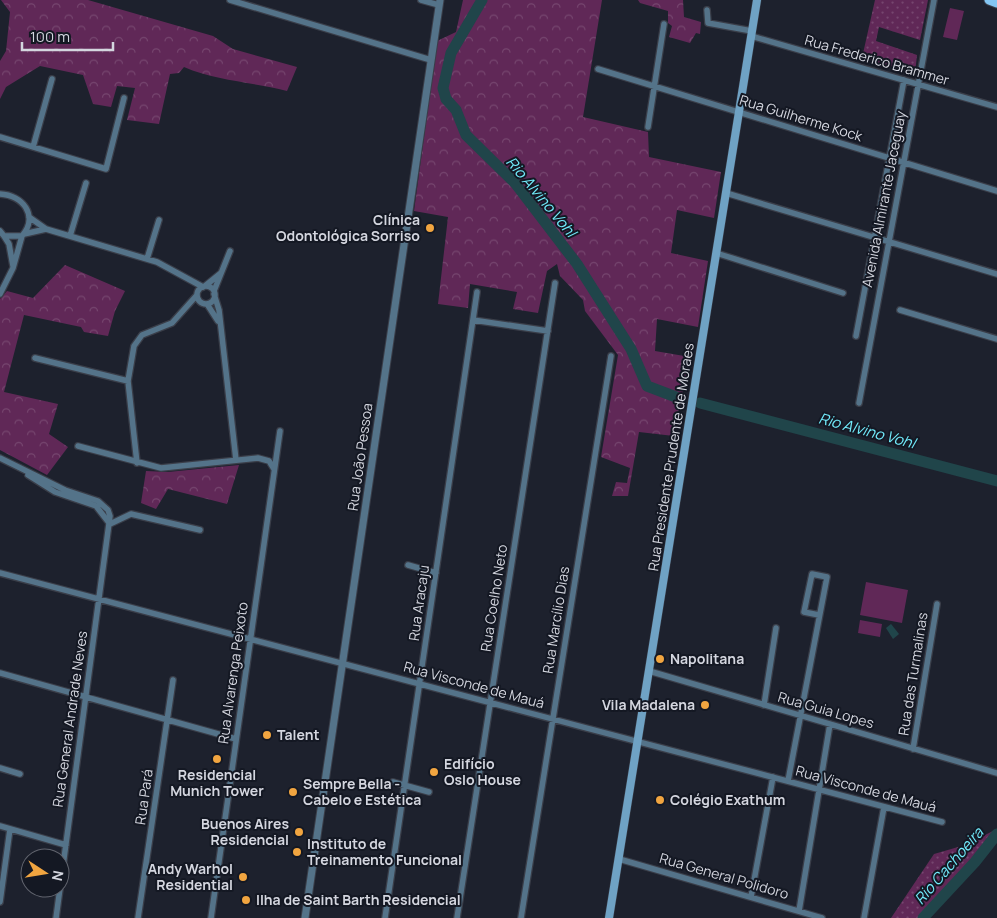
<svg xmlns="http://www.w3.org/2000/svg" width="997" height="918" viewBox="0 0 997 918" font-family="Manrope,sans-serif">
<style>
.grass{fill:url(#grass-dots)}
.forest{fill:url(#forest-crowns)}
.garden{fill:#602857}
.water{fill:url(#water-ripples)}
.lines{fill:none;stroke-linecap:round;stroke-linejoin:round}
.river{stroke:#20454a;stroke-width:11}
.minor-casing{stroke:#3a3e49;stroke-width:8}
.tertiary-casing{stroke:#3a3e49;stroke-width:9}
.secondary-casing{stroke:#3a3e49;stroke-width:9}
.primary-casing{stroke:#3a3e49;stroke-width:11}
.minor{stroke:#547389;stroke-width:5.5}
.tertiary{stroke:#547389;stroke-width:7}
.secondary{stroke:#6fa2c4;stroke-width:8}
.primary{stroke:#84c6f3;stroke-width:9}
.poi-dot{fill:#f1a540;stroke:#141823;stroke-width:2}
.labels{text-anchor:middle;stroke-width:4;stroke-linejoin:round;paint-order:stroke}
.street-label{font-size:14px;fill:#d4d6df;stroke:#141823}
.poi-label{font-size:14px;font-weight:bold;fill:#d4d6df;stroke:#141823;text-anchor:start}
.water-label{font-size:15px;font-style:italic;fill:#72ecfc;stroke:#141823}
</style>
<defs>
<pattern id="grass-dots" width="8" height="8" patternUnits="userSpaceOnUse" patternTransform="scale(1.25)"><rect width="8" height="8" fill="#602857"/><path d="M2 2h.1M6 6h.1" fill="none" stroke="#76466f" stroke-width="1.8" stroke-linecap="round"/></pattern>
<pattern id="forest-crowns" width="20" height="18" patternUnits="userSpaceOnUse" patternTransform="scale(1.25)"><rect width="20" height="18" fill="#602857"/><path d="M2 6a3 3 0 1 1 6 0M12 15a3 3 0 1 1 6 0" fill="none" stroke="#76466f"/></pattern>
<pattern id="water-ripples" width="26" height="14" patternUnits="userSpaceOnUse" patternTransform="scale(1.25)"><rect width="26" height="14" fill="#20454a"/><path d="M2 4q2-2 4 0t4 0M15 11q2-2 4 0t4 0" fill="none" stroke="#405f64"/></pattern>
</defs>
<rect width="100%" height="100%" fill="#1d212d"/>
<!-- grass -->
<path class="grass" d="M875,0h53l-8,40 -41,-13 -3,14 41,14 -2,18 -53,-15z
M997,829l-20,24 -12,20 -25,23 -4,13 -15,9h-30l43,-64 31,-9z"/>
<!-- forest -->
<path class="forest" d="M1,0h87l125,36 20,13 64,18 -10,24c-34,-9 -71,-10 -103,-24l-5,6 -9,1 -11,50 -32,-4 8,-32 -18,-2 -6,21 -18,-3 -10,-29 -43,-9 -34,21 -6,12v-38l6,-10 4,-39z
M463,0h139l-19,117 65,15 1,25 72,15 -7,46 -37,-8 -6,43 37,8 -10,66 -41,-8 -2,32 35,6 -16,79 -35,-4 -11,64h-16l4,-14 11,1 3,-15 -29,-11 17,-102 -33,-44 -2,-11 -23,-24 -3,-12 -10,7 -9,42 -25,-4 4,-17 -47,-8 -2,24 -30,-4 10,-87 -34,-6 23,-170 19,-9z
M638,0h45l1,17 17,5 -1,12 -4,-1 -6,10 -21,-6 3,-11 -4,-3v-12l-28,-8z
M65,265l60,26 -10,20 -7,25 -24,-4 -3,-5 -57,-12 -20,77 54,12 -9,30 19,13 -21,28 -47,-25v-151l7,-8 26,7z
M239,465l-12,39 -59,-15 -12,20 -15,-6 5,-32 22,1z"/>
<!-- garden -->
<path class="garden" d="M950,8l14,3 -7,29 -14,-3z
M866,582l42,8 -6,33 -42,-8z
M860,620l22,4 -2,13 -22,-4z"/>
<!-- water -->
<path class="water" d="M891,624l8,10 -6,5 -7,-11z"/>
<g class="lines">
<!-- river -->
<path class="river" d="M482,0l-31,53 -8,35 3,11 10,11 10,25 49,48 62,81 54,85 16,37 29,11
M700,403l297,78
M923,918l52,-56 22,-28"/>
<!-- minor casing -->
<g class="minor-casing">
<path id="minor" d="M230,0l201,60
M421,0l18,5
M707,10l1,13 44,8
M751,36l246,71
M598,69l399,122
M648,127l16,-103
M0,137l106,32 18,-71
M33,147l19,-68
M726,193l271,81
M0,194c23,1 39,22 22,42h-18l-4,-5
M29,217l17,12 111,33 46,25
M24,234l22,-5
M4,236l5,8 4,22
M70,236l16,-53
M716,253l127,40
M147,259l12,-39
M205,286l16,-13
M197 295a9 9 0 1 1 18 0a9 9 0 1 1-18 0Z
M214,291l16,-40
M0,294l13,-26 9,-32
M214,294l5,16 17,150
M207,304l11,17
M900,310l97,29
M473,320l75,11
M856,336l48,-256
M35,358l93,23
M859,403l75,-403
M78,446l83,22 97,-10 11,3 5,8
M0,458l65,32 33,11 10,9 2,6 -54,402
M137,463l-9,-82 6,-35 8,-11 30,-12 25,-28
M28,475l27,17 41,14 14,18
M110,524l21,-10 69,16
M408,565l28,8
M0,573l942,249
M649,671l348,102
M0,673l236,66
M764,705l12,-77
M913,749l24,-145
M0,768l20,6
M788,781l39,-204 -15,-3 -8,38 15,3
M393,782l36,10
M0,826l66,19
M619,859l203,59
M751,897l22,-120
M0,902l10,-73
M799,911l31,-187
M138,918l35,-238
M211,918l69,-487
M385,918l92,-626
M457,918l98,-635
M521,918l90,-562
M864,918l20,-111"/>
</g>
<!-- tertiary casing -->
<g class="tertiary-casing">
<path id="tertiary" d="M305,918l135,-918"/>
</g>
<!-- secondary casing -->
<g class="secondary-casing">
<path id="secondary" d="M609,918l148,-918"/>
</g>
<!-- primary casing -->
<g class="primary-casing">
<path id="primary" d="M989,0l8,3"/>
</g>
<!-- minor -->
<use href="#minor" class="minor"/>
<!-- tertiary -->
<use href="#tertiary" class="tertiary"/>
<!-- secondary -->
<use href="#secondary" class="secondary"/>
<!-- primary -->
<use href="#primary" class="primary"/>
</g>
<!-- markers -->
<g class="poi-dot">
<circle cx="430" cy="228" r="5"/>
<circle cx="660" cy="659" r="5"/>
<circle cx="705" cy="705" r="5"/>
<circle cx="267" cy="735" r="5"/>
<circle cx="217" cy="759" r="5"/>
<circle cx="434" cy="772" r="5"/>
<circle cx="293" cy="792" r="5"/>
<circle cx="660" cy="800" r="5"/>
<circle cx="299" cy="832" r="5"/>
<circle cx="297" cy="852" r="5"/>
<circle cx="243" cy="877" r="5"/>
<circle cx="246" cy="900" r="5"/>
</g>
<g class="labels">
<!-- street labels -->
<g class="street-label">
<text transform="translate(877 60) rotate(16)" y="5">Rua Frederico Brammer</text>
<text transform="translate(801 118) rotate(17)" y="5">Rua Guilherme Kock</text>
<text transform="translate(884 199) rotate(-79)" y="5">Avenida Almirante Jaceguay</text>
<text transform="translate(360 457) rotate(-82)" y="5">Rua João Pessoa</text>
<text transform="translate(671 457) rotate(-81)" y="5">Rua Presidente Prudente de Moraes</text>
<text transform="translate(494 598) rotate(-81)" y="5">Rua Coelho Neto</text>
<text transform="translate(419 603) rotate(-82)" y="5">Rua Aracaju</text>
<text transform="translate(556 620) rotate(-81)" y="5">Rua Marcílio Dias</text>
<text transform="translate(233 673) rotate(-82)" y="5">Rua Alvarenga Peixoto</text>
<text transform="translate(913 674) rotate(-81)" y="5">Rua das Turmalinas</text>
<text transform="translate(474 685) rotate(15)" y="5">Rua Visconde de Mauá</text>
<text transform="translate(826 710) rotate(16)" y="5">Rua Guia Lopes</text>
<text transform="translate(70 719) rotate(-82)" y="5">Rua General Andrade Neves</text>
<text transform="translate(866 789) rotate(15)" y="5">Rua Visconde de Mauá</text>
<text transform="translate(144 797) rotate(-82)" y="5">Rua Pará</text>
<text transform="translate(724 876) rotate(16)" y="5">Rua General Polidoro</text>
</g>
<!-- poi labels -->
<g class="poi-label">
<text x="420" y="225" text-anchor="end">Clínica<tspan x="420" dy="16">Odontológica Sorriso</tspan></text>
<text x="670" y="664">Napolitana</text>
<text x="695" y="710" text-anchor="end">Vila Madalena</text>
<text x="277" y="740">Talent</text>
<text x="444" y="769">Edifício<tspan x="444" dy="16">Oslo House</tspan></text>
<text x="217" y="780" text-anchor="middle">Residencial<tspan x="217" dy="16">Munich Tower</tspan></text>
<text x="303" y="789">Sempre Bella -<tspan x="303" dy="16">Cabelo e Estética</tspan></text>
<text x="670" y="805">Colégio Exathum</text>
<text x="289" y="829" text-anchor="end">Buenos Aires<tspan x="289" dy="16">Residencial</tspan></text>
<text x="307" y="849">Instituto de<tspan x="307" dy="16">Treinamento Funcional</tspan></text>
<text x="233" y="874" text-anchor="end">Andy Warhol<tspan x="233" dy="16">Residential</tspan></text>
<text x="256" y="905">Ilha de Saint Barth Residencial</text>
</g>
<!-- water labels -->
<g class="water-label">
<text transform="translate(541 197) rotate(50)" y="5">Rio Alvino Vohl</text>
<text transform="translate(867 431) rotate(15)" y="5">Rio Alvino Vohl</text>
<text transform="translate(949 866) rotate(-49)" y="5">Rio Cachoeira</text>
</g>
</g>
<!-- north arrow -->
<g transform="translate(45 873) rotate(102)"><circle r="24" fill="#141823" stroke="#61646e"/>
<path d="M0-4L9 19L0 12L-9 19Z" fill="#f1a540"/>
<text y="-8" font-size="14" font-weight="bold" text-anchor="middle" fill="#d4d6df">N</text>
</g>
<!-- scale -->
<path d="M22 42v8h91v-8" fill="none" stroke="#d4d6df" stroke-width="2.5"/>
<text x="30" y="42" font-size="15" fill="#d4d6df" stroke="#141823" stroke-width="4" paint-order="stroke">100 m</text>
</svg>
